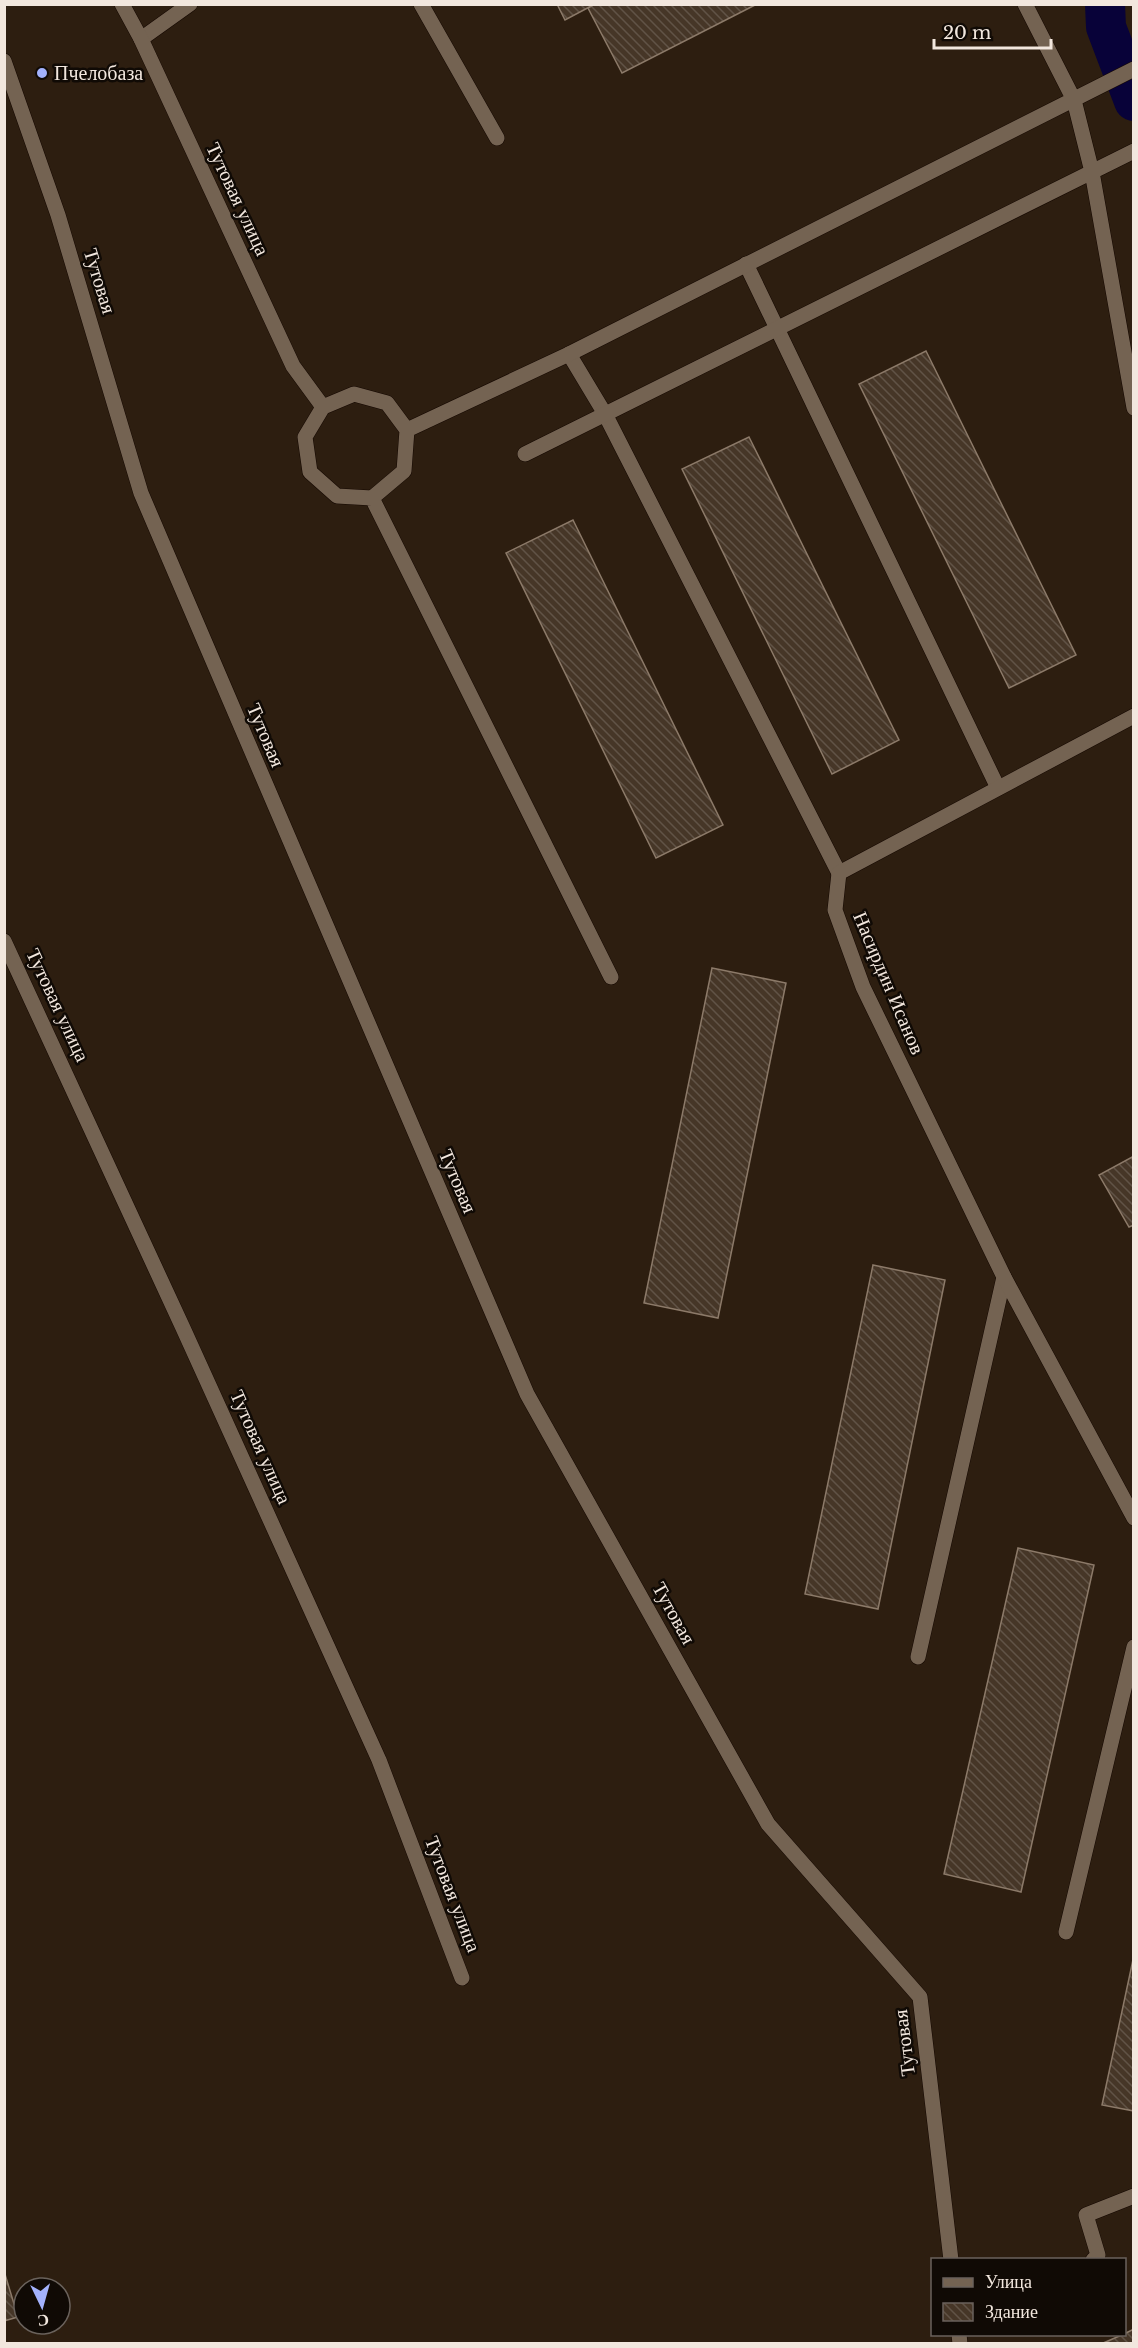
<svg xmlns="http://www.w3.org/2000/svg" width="1138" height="2348" viewBox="0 0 1138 2348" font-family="'Libre Baskerville',serif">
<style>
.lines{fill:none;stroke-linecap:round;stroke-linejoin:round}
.canal{stroke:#080239;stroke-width:40}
.building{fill:url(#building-back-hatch);stroke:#8c7a69;stroke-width:1.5}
.service-casing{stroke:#150800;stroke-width:16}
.minor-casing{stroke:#150800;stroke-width:16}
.service{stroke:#746352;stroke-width:15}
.minor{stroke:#746352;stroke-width:15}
.poi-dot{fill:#a3b2fd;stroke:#100a05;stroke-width:2}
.labels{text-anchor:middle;stroke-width:5;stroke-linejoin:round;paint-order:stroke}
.poi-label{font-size:20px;fill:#f2e7de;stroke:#100a05;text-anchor:start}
.street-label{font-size:20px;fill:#f2e7de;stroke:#100a05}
</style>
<defs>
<pattern id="building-back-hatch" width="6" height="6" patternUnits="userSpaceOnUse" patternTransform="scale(1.5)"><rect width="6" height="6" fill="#463627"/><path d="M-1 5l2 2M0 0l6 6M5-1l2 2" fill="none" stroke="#615346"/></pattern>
</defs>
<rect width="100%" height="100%" fill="#2d1e10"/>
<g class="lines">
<!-- canal -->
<path class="canal" d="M1105,4l1,23 28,74"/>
</g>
<!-- building -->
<path class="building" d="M557,4h38l-30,16z
M595,4h162l-135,69 -34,-65z
M926,351l150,304 -67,33 -150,-304z
M749,437l150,303 -67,34 -150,-305z
M573,520l150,305 -67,33 -150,-305z
M712,968l74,15 -68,335 -74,-15z
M1134,1156v69l-5,2 -30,-52z
M873,1265l72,15 -67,329 -73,-15z
M1018,1548l76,17 -73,327 -77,-18z
M1134,1955v156l-32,-6z
M4,2271l14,46 -14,4z
M1134,2329v15h-33l23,-10z"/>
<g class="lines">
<!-- service casing -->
<g class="service-casing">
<path id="service" d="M421,4l76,134
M141,39l49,-35
M746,264l252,524
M569,354l36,60 234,459
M918,1657l86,-380
M1066,1932l68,-285"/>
</g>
<!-- minor casing -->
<g class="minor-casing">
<path id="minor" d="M122,4l19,35 152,327 30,41
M1025,4l49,96 18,72 42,236
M4,61l54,154 83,278 386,901 241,430 152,173 31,263
M354,394l33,9 20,27 -3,41 -32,27 -35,-2 -27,-24 -5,-35 18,-30z
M407,430l162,-76 565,-285
M525,454l609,-303
M372,498l239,479
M1134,716l-295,157 -4,37 28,77 141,290 130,241
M4,941l179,387 196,432 83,218
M1093,2260l5,-5 -12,-40 48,-19
M959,2334l1,10"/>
</g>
<!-- service -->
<use href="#service" class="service"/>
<!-- minor -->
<use href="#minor" class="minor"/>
</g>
<!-- markers -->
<circle class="poi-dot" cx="42" cy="73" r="6"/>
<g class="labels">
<!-- poi labels -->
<g class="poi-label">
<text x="54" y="80">Пчелобаза</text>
</g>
<!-- street labels -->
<g class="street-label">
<text transform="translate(238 199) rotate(65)" y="7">Тутовая улица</text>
<text transform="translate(100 281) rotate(73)" y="7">Тутовая</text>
<text transform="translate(266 735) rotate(67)" y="7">Тутовая</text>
<text transform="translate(889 983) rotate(67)" y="7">Насирдин Исанов</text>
<text transform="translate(58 1005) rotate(65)" y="7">Тутовая улица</text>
<text transform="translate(458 1181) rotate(67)" y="7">Тутовая</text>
<text transform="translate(261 1447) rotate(66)" y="7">Тутовая улица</text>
<text transform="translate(674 1613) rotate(61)" y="7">Тутовая</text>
<text transform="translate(453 1894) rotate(69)" y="7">Тутовая улица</text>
<text transform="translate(904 2043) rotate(-97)" y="7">Тутовая</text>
</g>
</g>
<!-- border -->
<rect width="1138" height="2348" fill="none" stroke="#f2e7de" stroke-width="12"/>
<!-- legend -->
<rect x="931" y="2258" width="195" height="78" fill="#100a05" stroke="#6a625c" stroke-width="1.5"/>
<rect x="943" y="2278" width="30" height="9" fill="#746352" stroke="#6a625c" stroke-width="1.5"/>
<text x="985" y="2288" font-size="18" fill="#f2e7de">Улица</text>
<rect x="943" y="2303" width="30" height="18" fill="url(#building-back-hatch)" stroke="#6a625c" stroke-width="1.5"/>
<text x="985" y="2318" font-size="18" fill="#f2e7de">Здание</text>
<!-- north arrow -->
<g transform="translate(42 2306) rotate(175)"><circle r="28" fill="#100a05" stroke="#6a625c" stroke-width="1.5"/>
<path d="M0-4.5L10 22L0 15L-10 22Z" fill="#a3b2fd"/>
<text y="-9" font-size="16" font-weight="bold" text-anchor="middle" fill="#f2e7de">С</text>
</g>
<!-- scale -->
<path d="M934 39v9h117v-9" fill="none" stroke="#f2e7de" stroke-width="3"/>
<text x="943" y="39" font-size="18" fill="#f2e7de" stroke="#100a05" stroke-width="4.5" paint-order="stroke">20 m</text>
</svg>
